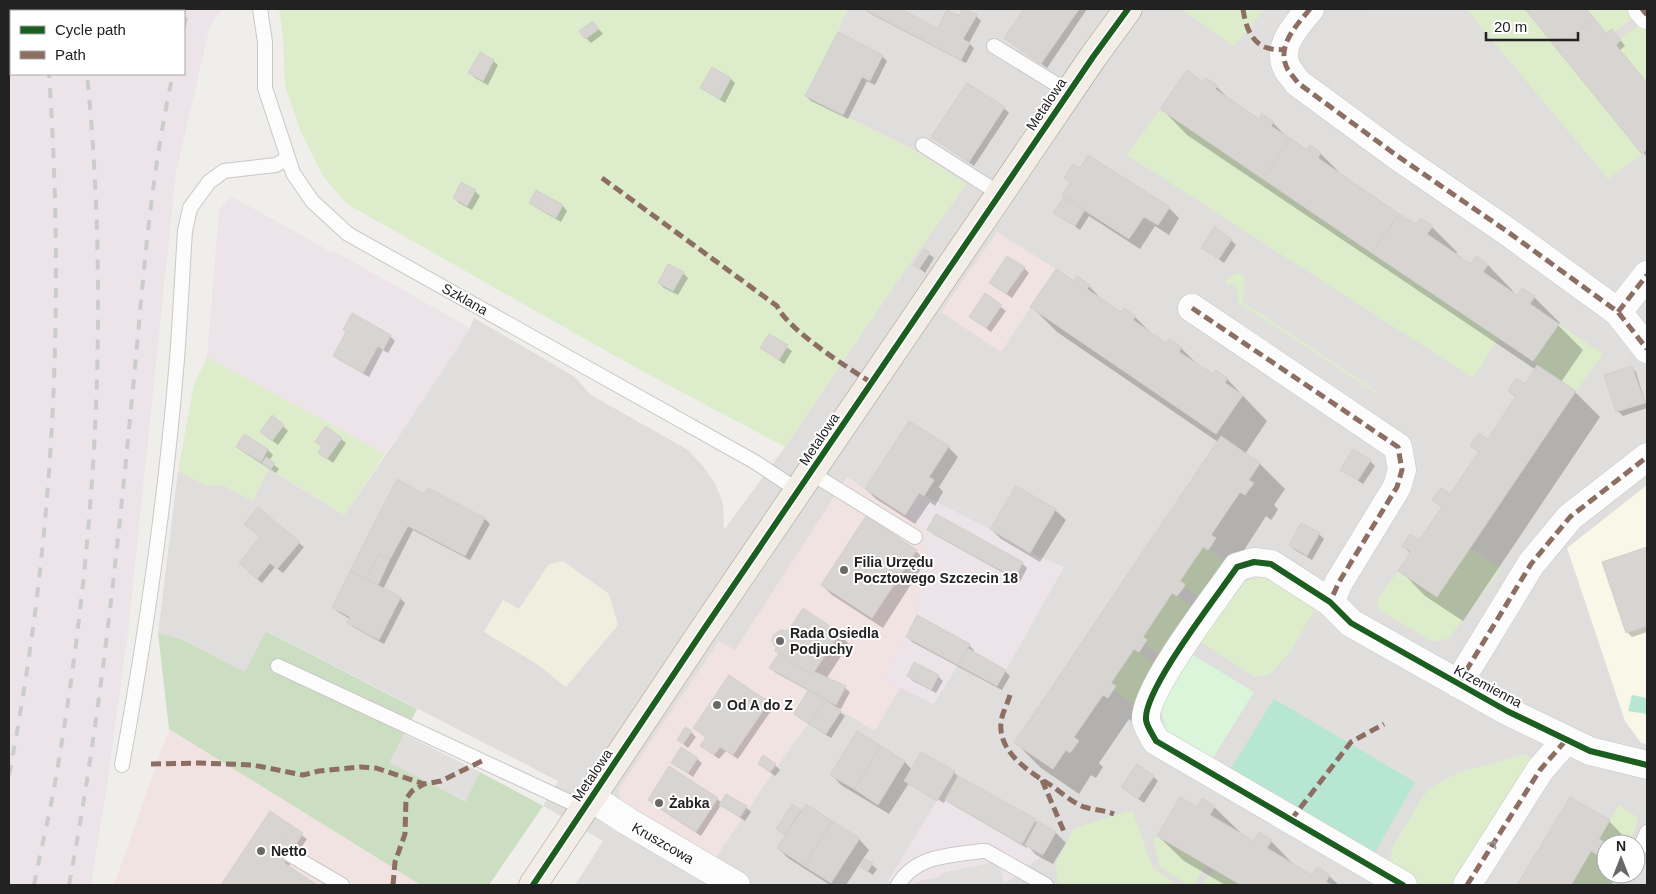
<svg xmlns="http://www.w3.org/2000/svg" width="1656" height="894" viewBox="0 0 1656 894" font-family="Arial,sans-serif">
<style>
.residential{fill:#dfdedc;fill-rule:evenodd}
.commercial{fill:#f1e3e1}
.industrial{fill:#ede4e9;fill-rule:evenodd}
.education{fill:#f8f7e8}
.farmland{fill:#efefdf}
.grass{fill:#ddeccb}
.forest{fill:#cbdec1}
.park{fill:#daf5da}
.pitch{fill:#b7e6d2}
.parking{fill:#e0dfde}
.shadow{fill:#0003}
.building{fill:#d7d4d2;stroke:#d3d0cc}
.lines{fill:none;stroke-linecap:round;stroke-linejoin:round}
.service-casing{stroke:#c9c8c7;stroke-width:16}
.minor-casing{stroke:#c9c8c7;stroke-width:29}
.primary-casing{stroke:#a79c86;stroke-width:29}
.service{stroke:#fdfcfc;stroke-width:14}
.minor{stroke:#fdfcfc;stroke-width:28}
.primary{stroke:#f3ede7;stroke-width:28}
.rail{stroke:#ccc;stroke-width:4;stroke-dasharray:10 10;stroke-linecap:butt}
.quiet{stroke:#8d6e63;stroke-width:5;stroke-dasharray:10 5;stroke-linecap:butt}
.cycleway-casing{stroke:#fff;stroke-width:9}
.cycleway{stroke:#1b5e20;stroke-width:6}
.oneway{stroke:#9a9a9a}
.poi-dot{fill:#6a6968;stroke:#fff;stroke-width:2}
.labels{text-anchor:middle;stroke-width:4;stroke-linejoin:round;paint-order:stroke}
.street-label{font-size:14px;fill:#222;stroke:#fff}
.poi-label{font-size:14px;font-weight:bold;fill:#222;stroke:#fff;text-anchor:start}
</style>
<rect width="100%" height="100%" fill="#f0eeeb"/>
<!-- residential -->
<path class="residential" d="M847,9h800v876h-1072l28,-44 -60,-35 15,-25 -291,-150 -22,41 -64,-33 -23,-6 20,-162 28,14h17l30,16 15,-33 76,47 59,-85 67,-102 4,-10 101,59 16,18 97,55 15,16 13,19 7,19 1,26 61,-83 122,-180 59,-83 -52,-34 -109,-54 33,-64zM1606,844h30v30h-30z"/>
<!-- commercial -->
<path class="commercial" d="M997,232l59,37 -55,83 -60,-40z
M847,477l80,53 -10,85 -34,65 17,8 -25,43 -50,-30 -49,67 -62,92 -92,-58 -3,-9 1,-6 99,-146 16,9z
M169,729l252,156h-307z"/>
<!-- industrial -->
<path class="industrial" d="M9,9h214l-13,17 -34,147 -48,460 -22,159 -15,93h-82zM11,11h173v63h-173z
M231,196l102,57 1,-2 136,77 -67,102 -18,24 -178,-97 12,-147z
M919,493l71,36 40,24 34,14 -67,119 -39,-21 -24,39 -51,-24 34,-65 10,-85 -22,-15z
M955,771l3,5 98,56 -13,23 -39,29 -5,-23 -56,12 -5,4 -15,3 -10,5h-19l-6,-4z"/>
<!-- education -->
<path class="education" d="M1647,485v259l-6,-1 -16,-22 -58,-173z"/>
<!-- farmland -->
<path class="farmland" d="M563,561l46,33 9,31 -52,62 -29,-23 -53,-32 19,-32 16,9 30,-45z"/>
<!-- grass -->
<path class="grass" d="M279,9h568l-9,23 -33,64 109,54 52,34 -59,83 -122,180 -145,-77 -293,-166 -24,-28 -22,-44 -16,-46 -2,-51z
M1181,9h84l-31,37z
M1466,9h59l117,145 -34,25z
M1586,9h41l7,8 -20,15 -2,-3 -6,4z
M1640,24l7,8v51l-31,-38 5,-4 -1,-2z
M1160,109l339,229 -26,40 -346,-223z
M1236,273l7,1 2,4 -2,24 135,90v2l-139,-90 -3,-18 -10,-2 1,-4z
M1559,324l44,30 -27,37 -43,-30z
M207,357l178,97 -41,61 -75,-47 -16,33 -30,-16h-17l-28,-14 16,-87z
M1203,547l26,16 -24,37 -21,-13 1,-3 -5,-3z
M1470,548l31,21 -52,69 -16,4 -54,-32 -2,-10 21,-29 39,26z
M1259,577h8l48,32 -24,42 -22,24 -14,2 -59,-38 45,-56z
M1172,593l26,18 -32,47 -22,-14 3,-4 -4,-3z
M1134,649l23,16 1,5 -25,34 -20,-14 3,-4 -5,-3z
M1525,754l4,3 3,6 -69,114 -10,8h-33l-26,-17 -4,-11 4,-13 34,-55 29,-16z
M1619,805l18,12v3l-6,24h-24l-8,-5z
M1132,810l21,58 24,17h-114l-6,-3 -1,-20 18,-34z
M1157,836l50,29 -14,20h-5l-28,-18 -7,-28z
M1591,851l9,5 1,-1 5,2v17h13l-8,11h-40z
M1214,869l27,16h-39z"/>
<!-- forest -->
<path class="forest" d="M266,631l151,78 -27,53 75,39 15,-29 63,34 -54,79h-68l-252,-156 -11,-96 23,6 64,33z"/>
<!-- park -->
<path class="park" d="M1188,652l66,40 -43,69 -44,-25 -8,-37z"/>
<!-- pitch -->
<path class="pitch" d="M1632,695l15,3v16l-19,-3z
M1274,699l141,83 -40,70 -144,-84z"/>
<!-- parking -->
<path class="parking" d="M1265,9h21l2,6 -37,43 -17,-12z
M1366,9h92l129,151 -6,6 13,5 34,40 -6,29 -45,-53 3,-20 -10,9 -25,8 -17,17z
M1335,72l242,176 -10,16 -234,-164z
M1246,273l148,99 -7,26 -144,-96z
M1237,302l141,92 -2,29 -139,-94z
M1594,306l44,38 -16,19 -44,-38z
M1435,404l19,13 -30,45 -22,-4z
M1629,436l9,22 -72,51 -10,-21z
M978,462l21,13 -25,45 -22,-12z
M1563,581l10,13 29,117 -16,23 -36,-140z
M1527,595l9,31 24,97 -57,-26 -3,-7 -3,-21 7,-30 8,-23z
M1315,609l26,22 178,102 6,21 -68,19 -29,16 -162,-95z
M404,734l76,38 -14,29 -76,-38z
M999,861l5,23 -58,1 -3,-12z"/>
<!-- shadow -->
<path class="shadow" d="M865,9h34l39,20 22,-12 16,-1 5,5 -12,22 5,5 -8,15 -97,-50z
M1026,9h61l-40,59 -41,-30z
M1526,9h60l21,25 12,4 6,8 -5,4 27,34v73z
M593,22l10,12 -12,9 -5,-5z
M882,56l5,5 -12,24 -8,-4 -19,38 -37,-18 -5,-5z
M493,61l5,4 -10,20 -13,-7 -5,-5z
M731,79l4,4 -10,20 -18,-11 -5,-4z
M1206,79l11,8 17,17 25,16 14,3 19,19 15,10 4,-5 10,7 25,25 70,47 16,1 25,25 -1,3 15,10h17l25,26 -1,2 5,4 5,-8 12,8 26,26 -2,2 25,25 -22,32 14,10 25,25 -137,204 -38,-25 -25,-26 11,-16 -8,-8 16,-4 23,-34 -8,-8 17,-4 28,-43 -7,-7 16,-5 29,-43 -8,-7 16,-5 11,-16 -349,-235 -25,-26 41,-26z
M1004,108l5,5 -35,53 -41,-29z
M1065,178l104,30 10,10 -10,17 -14,-9 -15,23 -51,-33 -9,14 -25,-18 10,-15 6,-14z
M475,191l5,5 -8,14 -13,-7 -5,-5z
M537,192l26,14 4,5 -6,11 -26,-15 -5,-4z
M1231,240l5,5 -12,18 -21,-15z
M929,254l5,4 -9,15 -10,-8z
M1024,268l5,5 -17,25 -16,-11z
M683,273l5,5 -10,17 -14,-7 -5,-5z
M1075,283l14,3 18,19 14,9 14,3 20,20 12,8 14,3 19,19 13,9 14,3 40,42 -22,33 15,10 25,25 -11,16 4,4 -4,7 -3,4 -5,-4 -133,207 -4,-4 -30,44 4,4 -7,11 -5,-3 -12,19 -38,-26 -25,-25 202,-301 -161,-110 -25,-25z
M985,295l21,16 -15,21 -20,-16z
M770,335l22,16 -8,13 -22,-16z
M390,336l5,5 -7,12 -5,-3 -14,27 -30,-17 -5,-4z
M1631,367l5,5 11,36 -24,8 -5,-5 -12,-36z
M283,426l5,5 -10,14 -17,-13z
M244,436l24,14 5,5 -4,6 10,8 -3,4 -33,-21 -5,-5z
M341,439l5,4 -13,20 -14,-11 4,-5 -6,-5z
M948,447l10,10 -19,30 4,5 -8,14 -5,-4 -15,22 -39,-25 -10,-10z
M1370,461l5,5 -12,18 -21,-15z
M398,481l26,15 4,-7 57,30 5,5 -20,36 -57,-30 -30,59 17,9 5,5 -21,41 -31,-17 -4,-5 1,-3 -12,-7 -5,-5z
M1016,487l39,23 11,10 -26,42 -39,-23 -10,-10z
M936,516l86,47 5,5 -7,14 -87,-48 -4,-4z
M1319,534l5,5 -12,21 -17,-10 -5,-5z
M299,543l5,4 -21,26 -8,-6 -13,16 -17,-15z
M1647,548v84l-15,5 -5,-5z
M916,551l10,10 -43,67 -51,-33 -10,-10z
M839,634l10,10 -23,35 19,9 5,4 -9,17 -5,-2 -1,1 10,8 -14,22 -30,-19 -5,-5 13,-23 -33,-18 -5,-5z
M908,637l61,8 5,5 -2,3 33,18 5,5 -8,14 -90,-48z
M908,676h30l5,5 -7,12 -23,-12z
M768,703l5,5 -35,51 -12,-8 -7,8 -17,-13 5,-8 -12,-10z
M691,732l5,5 -8,11 -10,-8z
M857,732l48,30 7,8 42,2 5,5 97,56 10,10 -13,21 -17,-9 -8,-9 -1,2 -76,-44 -5,-5 -3,6 1,-2 -35,-20 -20,31 -48,-29 -10,-11z
M697,759l5,4 -9,14 -20,-14z
M759,764l16,1 5,5 -5,6z
M1154,777l4,4 -14,22 -22,-16z
M717,799l5,4 24,4 5,5 -6,9 -24,-16 -20,31 -47,-31 -5,-5z
M1571,799l38,22 22,23h-25v30h24l-4,7 -9,-5 -6,9h-92z
M793,806l9,6 57,27 10,11 -23,35h-16l-42,-27 -10,-10 8,-12 -8,-7z
M1214,807l26,25 -1,1 16,10 16,-2 25,26 17,9h16l10,9h-114l-41,-24 -26,-25 39,-27z
M271,813l36,26 -19,28 27,18h-92z
M866,860l11,9 -4,6 -11,-8z"/>
<!-- building -->
<path class="building" d="M863,9h38l36,19 10,-18 12,6 4,-7h3l11,6 -14,24 7,4 -9,17z
M1024,9h55l-38,55 -37,-26z
M1525,9h61l8,9 -38,30z
M1594,18l12,15 6,-4 2,3 7,8 -5,5 31,38v66l-5,5 -86,-106z
M593,21l6,8 -14,10 -6,-8z
M838,32l45,23 -13,26 -8,-4 -19,38 -38,-19z
M480,52l14,8 -11,21 -15,-8z
M712,67l19,11 -11,21 -20,-11z
M1187,70l16,12 3,-4 12,8 -3,3 44,30 3,-5 12,8 -3,4 19,12 -27,41 -103,-70z
M967,83l38,24 -36,55 -38,-25z
M1290,138l17,12 3,-5 7,5 4,3 -3,5 81,56 -27,39 -109,-74z
M1088,155l82,52 -12,18 -14,-8 -15,22 -67,-43 8,-14 -6,-4 9,-14 7,4z
M461,182l15,8 -9,16 -14,-8z
M536,190l27,15 -7,13 -27,-15z
M1064,197l21,13 -10,16 -22,-13z
M1399,214l17,10 5,-6 12,8 -6,8 44,30 5,-8 9,6 3,3 -5,7 34,23 5,-7 13,8 -5,8 29,20 -26,37 -161,-108z
M1214,227l18,12 -13,20 -18,-11z
M924,249l6,4 -11,16 -6,-4z
M1007,256l18,11 -19,27 -17,-11z
M668,264l16,8 -11,19 -15,-8z
M1056,269l18,12 3,-5 13,9 -3,4 34,23 3,-4 12,8 -3,4 33,23 3,-4 13,8 -3,5 34,22 2,-4 13,8 -3,5 18,12 -27,39 -186,-127z
M985,293l17,12 -16,23 -17,-11z
M352,313l39,22 -8,15 -5,-4 -15,27 -30,-17 13,-24 -3,-2z
M769,334l19,11 -9,15 -19,-12z
M1537,365l39,26 -139,206 -39,-26 13,-19 -9,-6 8,-12 9,6 23,-33 -10,-7 9,-12 9,6 29,-42 -9,-6 4,-7 5,-6 9,6 28,-43 -8,-5 8,-13 9,6z
M1632,366l13,37 -29,9 -12,-37z
M272,415l12,10 -12,16 -12,-9z
M909,421l40,25 -20,31 5,3 -10,16 -5,-3 -14,22 -40,-26z
M326,426l16,12 -15,21 -9,-6 4,-7 -7,-4z
M244,434l24,15 -7,13 -25,-15z
M1221,436l39,27 -11,17 5,3 -9,12 -5,-3 -29,43 5,3 -5,8 -3,4 -5,-3 -23,34 5,3 -1,3 -7,9 -5,-3 -29,44 4,3 -8,12 -5,-3 -23,34 5,3 -8,12 -5,-3 -29,42 5,4 -9,12 -4,-3 -13,19 -39,-26z
M1353,449l18,11 -13,20 -18,-10z
M266,457l9,6 -4,6 -9,-6z
M397,479l27,15 4,-6 57,30 -20,38 -57,-30 -18,33 -11,-5 -13,25 -16,-8z
M1016,486l40,23 -26,44 -40,-24z
M258,507l42,35 -23,27 -7,-6 -13,16 -18,-16 21,-26 -16,-13z
M936,514l87,48 -8,16 -88,-48z
M866,516l51,34 -45,68 -51,-33z
M1301,523l19,10 -13,23 -18,-11z
M1647,547v79l-21,7 -24,-71z
M379,554l11,5 -12,26 -12,-6z
M350,571l51,26 -22,43 -32,-17 3,-6 -18,-9z
M803,608l37,25 -28,42 -37,-24 1,-3 -4,-7 1,-5 4,-4 4,-2 7,1z
M917,615l53,29 -12,21 -52,-28z
M967,648l39,22 -9,16 -39,-21z
M779,653l33,22 3,-3 31,14 -10,19 -67,-37z
M914,662l25,13 -8,15 -24,-14z
M729,675l40,27 -36,53 -13,-8 -6,8 -14,-9 6,-9 -13,-9z
M808,690l18,10 -17,24 -15,-10z
M826,700l15,11 -15,23 -17,-10z
M685,727l7,4 -9,13 -6,-4z
M857,731l24,15 -27,43 -24,-14z
M881,746l24,15 -27,44 -24,-16z
M681,747l17,11 -10,15 -17,-10z
M921,752l34,19 -18,30 -33,-20z
M763,755l13,9 -6,8 -12,-8z
M1137,764l17,12 -16,23 -17,-12z
M669,766l49,32 -22,34 -48,-32z
M958,776l78,43 -14,25 -77,-44z
M726,794l21,12 -7,11 -21,-12z
M1180,797l17,10 5,-9 13,8 -5,9 44,26 5,-9 13,8 -5,8 45,27 5,-8 13,8 -4,7 6,3h-91l-84,-49z
M1570,797l40,23 -11,19 8,5 -7,12 -9,-5 -20,34h-54z
M792,804l9,6 -16,25 -9,-6z
M806,804l26,17 -28,45 -27,-18z
M270,811l33,22 -8,13 -10,-7 -11,17 43,29h-96z
M832,821l28,17 -29,45 -27,-17z
M1038,821l18,11 -13,23 -18,-10z
M285,839l10,7 -11,17 -10,-7z
M865,859l8,4 -5,8 -8,-4z"/>
<g class="lines">
<!-- service casing -->
<g class="service-casing">
<path id="service" d="M260,9l5,33v46l28,85 19,28 36,33 407,228 44,29
M994,46l75,46
M923,145l77,49
M811,473l104,64
M278,666l307,143
M122,765c24,-131 43,-262 54,-394 4,-47 6,-94 9,-140l5,-23 19,-26 15,-11 52,-6 12,-7
M289,854l53,31
M1636,857l11,-25
M898,885c18,-30 51,-29 83,-34h5l60,34"/>
</g>
<!-- minor casing -->
<g class="minor-casing">
<path id="minor" d="M1310,9c-14,17 -35,38 -22,61 3,4 7,9 10,13l98,72 112,77 110,80 29,37
M1642,9l5,6
M1192,308l206,139 4,23 -5,17 -58,95 -9,20
M1618,312l29,-37
M1458,684l73,-120 39,-47 77,-60
M592,798l35,23 109,64
M1403,885l-247,-144c-3,-6 -9,-14 -10,-21 -3,-30 72,-125 91,-153l17,-5 17,2 59,38 21,21 156,88 83,40 57,14
M1467,885l73,-115 26,-30"/>
</g>
<!-- primary casing -->
<g class="primary-casing">
<path id="primary" d="M533,885l169,-253 391,-575 35,-48"/>
</g>
<!-- service -->
<use href="#service" class="service"/>
<!-- minor -->
<use href="#minor" class="minor"/>
<!-- primary -->
<use href="#primary" class="primary"/>
<!-- rail -->
<path class="rail" d="M43,9v2
M81,9v2
M184,27l4,-18
M9,775c45,-231 56,-467 40,-701
M34,885c7,-36 16,-72 22,-108 40,-232 54,-469 31,-703
M69,885c31,-164 48,-330 64,-497 10,-105 17,-211 40,-314"/>
<!-- quiet -->
<path class="quiet" d="M1243,9c2,15 8,35 25,39 5,2 11,1 16,2
M1310,9c-14,17 -35,38 -22,61 3,4 7,9 10,13l98,72 112,77 110,80 29,37
M1642,9l5,6
M602,178l175,128c11,24 71,62 95,77
M1192,308l206,139 4,23 -5,17 -58,95 -9,20
M1618,312l29,-37
M1458,684l73,-120 39,-47 77,-60
M1010,695c-2,7 -6,15 -8,22 -8,33 26,54 50,69 10,7 21,17 32,21 10,3 20,3 30,7
M151,764l49,-1 53,2 50,10 16,-4 41,-4 16,1 48,16 17,-3 41,-20
M1042,780l23,54
M1291,820l60,-78 33,-18
M393,885l2,-23 10,-28 1,-35 6,-8 12,-7
M1467,885l73,-115 26,-30"/>
<!-- cycleway casing -->
<g class="cycleway-casing">
<path id="cycleway" d="M533,885l169,-253 391,-575 35,-48
M1403,885l-247,-144c-3,-6 -9,-14 -10,-21 -3,-30 72,-125 91,-153l17,-5 17,2 59,38 21,21 156,88 83,40 57,14"/>
</g>
<!-- cycleway -->
<use href="#cycleway" class="cycleway"/>
</g>
<!-- one-way arrows -->
<defs><path id="oneway-chevron" d="M-2-3.5L2.5 0L-2 3.5" fill="none" stroke-width="1.6" stroke-linecap="round" stroke-linejoin="round" transform="scale(1.25)"/></defs>
<use class="oneway" href="#oneway-chevron" transform="translate(1493 844) rotate(-58)"/>
<!-- markers -->
<g class="poi-dot">
<circle cx="844" cy="570" r="5"/>
<circle cx="780" cy="641" r="5"/>
<circle cx="717" cy="705" r="5"/>
<circle cx="659" cy="803" r="5"/>
<circle cx="261" cy="851" r="5"/>
</g>
<g class="labels">
<!-- street labels -->
<g class="street-label">
<text transform="translate(1046 104) rotate(-56)" y="5">Metalowa</text>
<text transform="translate(465 299) rotate(29)" y="5">Szklana</text>
<text transform="translate(819 439) rotate(-56)" y="5">Metalowa</text>
<text transform="translate(1488 686) rotate(28)" y="5">Krzemienna</text>
<text transform="translate(592 775) rotate(-56)" y="5">Metalowa</text>
<text transform="translate(663 843) rotate(30)" y="5">Kruszcowa</text>
</g>
<!-- poi labels -->
<g class="poi-label">
<text x="854" y="567">Filia Urzędu<tspan x="854" dy="16">Pocztowego Szczecin 18</tspan></text>
<text x="790" y="638">Rada Osiedla<tspan x="790" dy="16">Podjuchy</tspan></text>
<text x="727" y="710">Od A do Z</text>
<text x="669" y="808">Żabka</text>
<text x="271" y="856">Netto</text>
</g>
</g>
<!-- border -->
<rect width="1656" height="894" fill="none" stroke="#222222" stroke-width="20"/>
<!-- legend -->
<rect x="10" y="10" width="175" height="65" fill="#ffffff" stroke="#a7a7a7"/>
<rect x="20" y="26" width="25" height="8" fill="#1b5e20" stroke="#a7a7a7"/>
<text x="55" y="35" font-size="15" fill="#222222">Cycle path</text>
<rect x="20" y="51" width="25" height="8" fill="#8d6e63" stroke="#a7a7a7"/>
<text x="55" y="60" font-size="15" fill="#222222">Path</text>
<!-- north arrow -->
<g transform="translate(1621 859)"><circle r="24" fill="#ffffff" stroke="#a7a7a7"/>
<path d="M0-4L9 19L0 12L-9 19Z" fill="#6a6968"/>
<text y="-8" font-size="14" font-weight="bold" text-anchor="middle" fill="#222222">N</text>
</g>
<!-- scale -->
<path d="M1486 32v8h92v-8" fill="none" stroke="#222222" stroke-width="2.5"/>
<text x="1494" y="32" font-size="15" fill="#222222" stroke="#ffffff" stroke-width="4" paint-order="stroke">20 m</text>
</svg>
